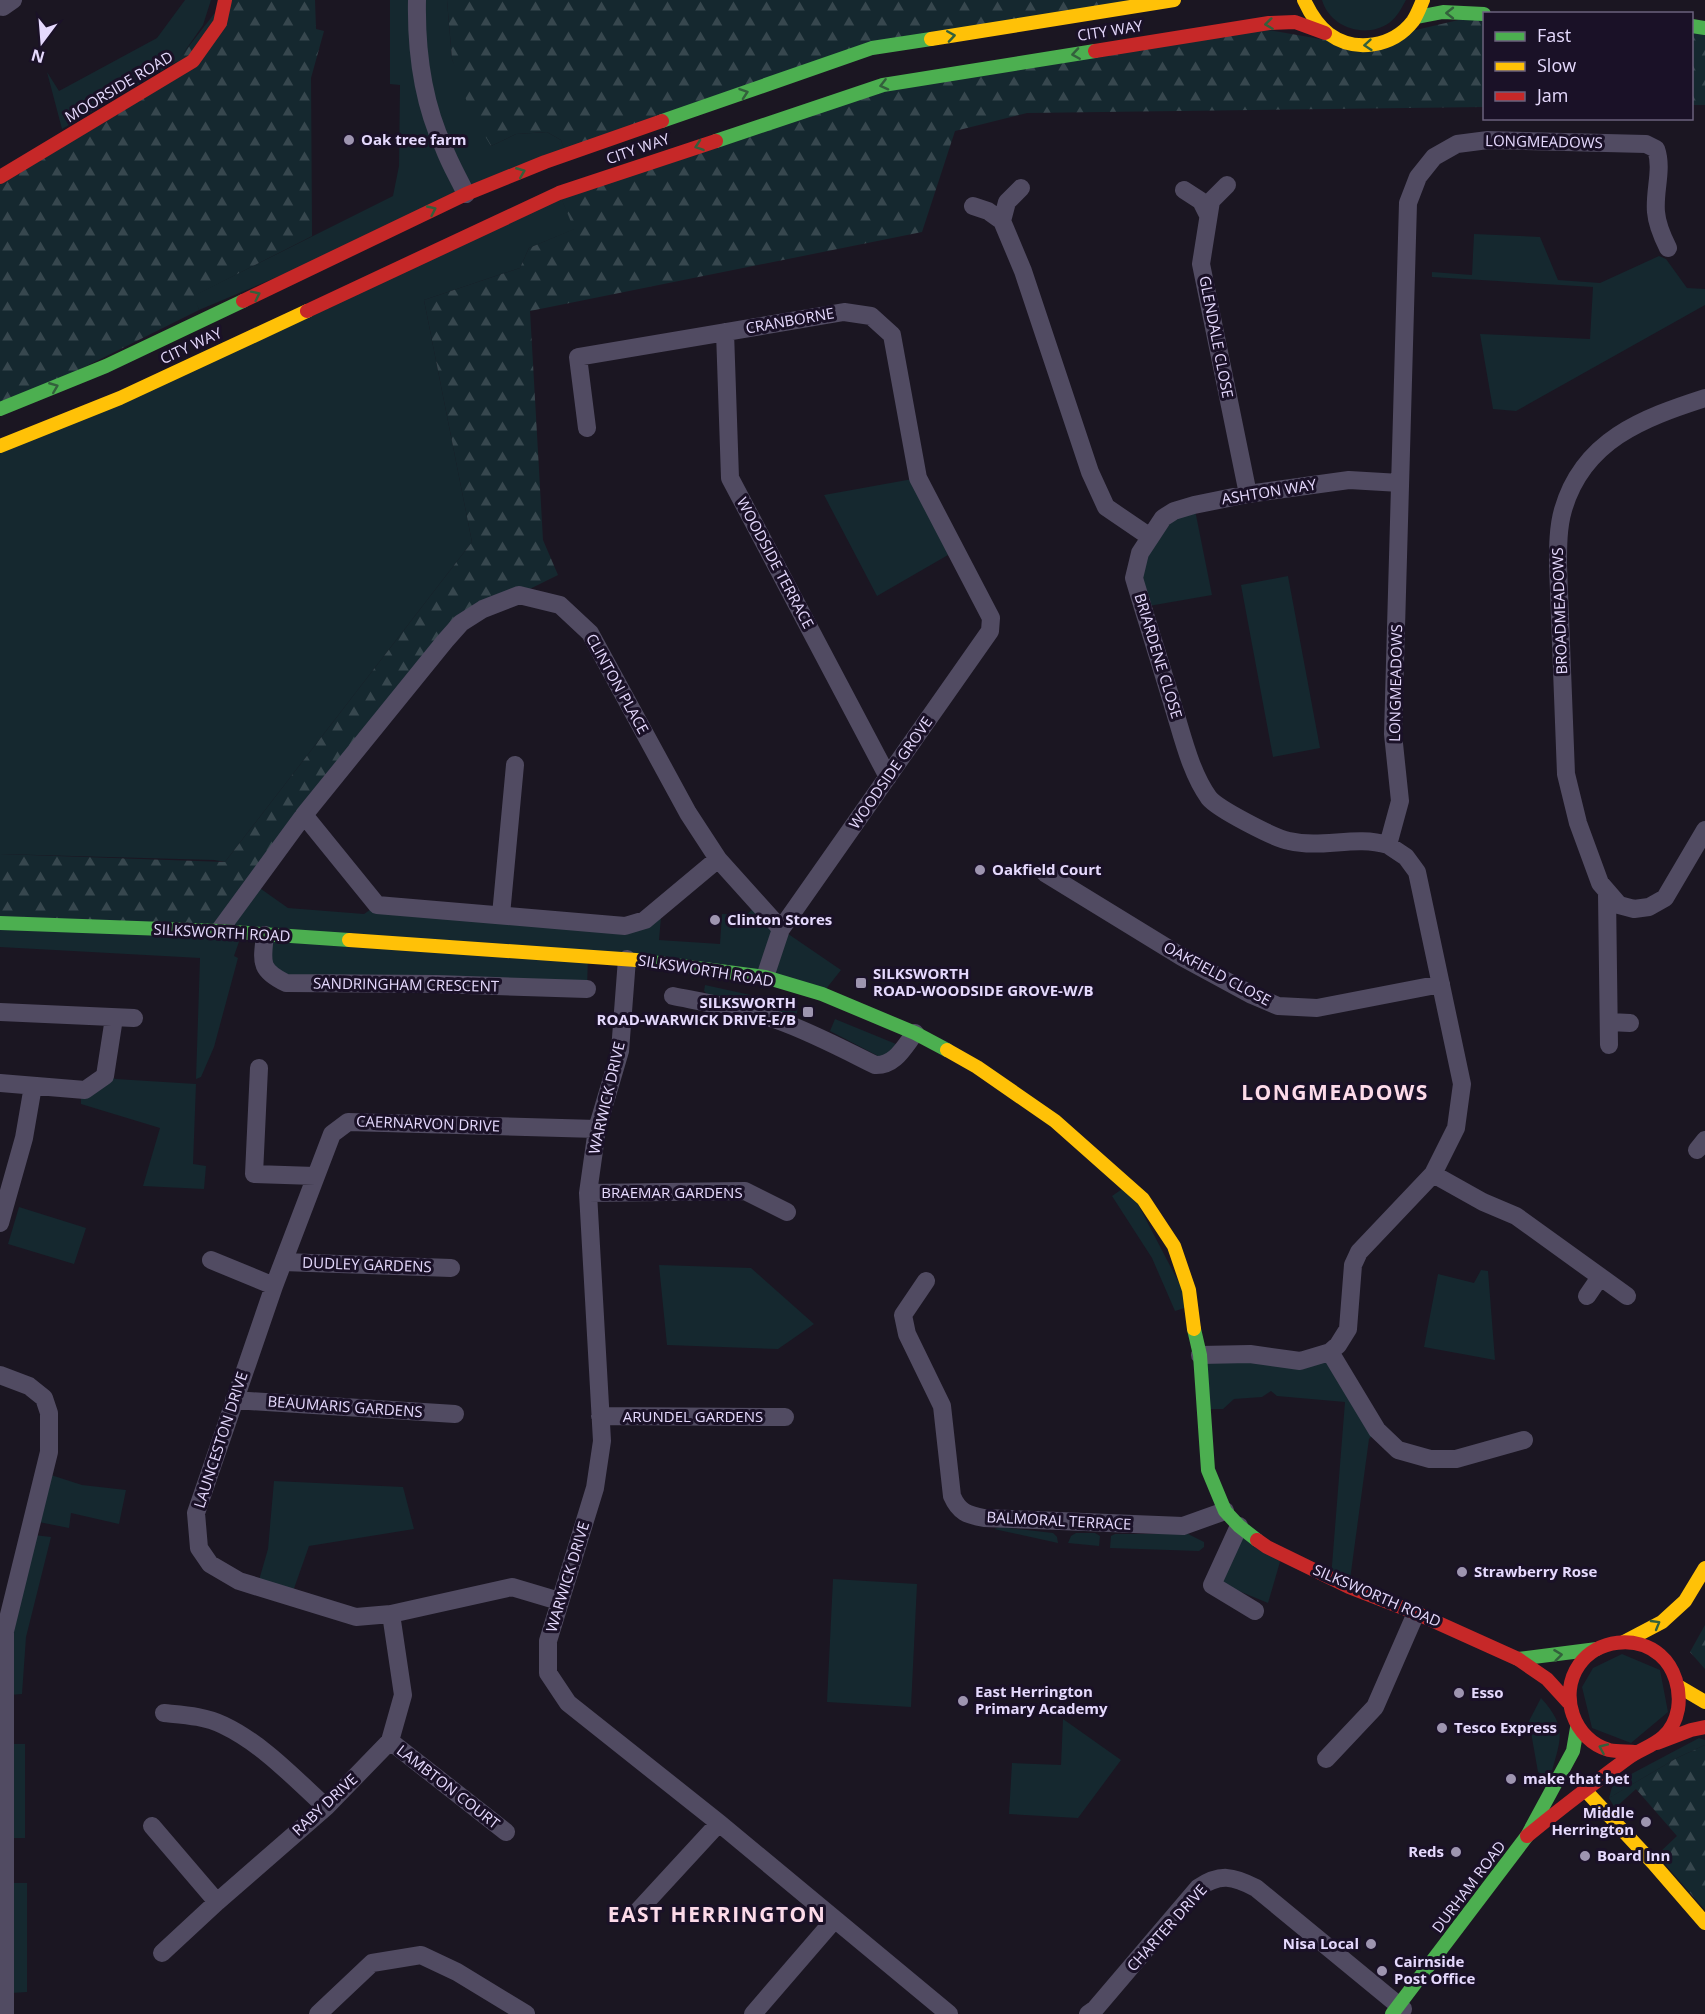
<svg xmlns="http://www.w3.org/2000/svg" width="1705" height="2014" viewBox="0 0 1705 2014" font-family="'Open Sans',sans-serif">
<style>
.green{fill:#15282f}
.forest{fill:url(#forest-firs)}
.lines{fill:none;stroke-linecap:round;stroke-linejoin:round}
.street{stroke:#514b62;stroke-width:18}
.fast{stroke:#4caf50;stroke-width:14}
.slow{stroke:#ffc107;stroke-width:14}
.jam{stroke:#c62828;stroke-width:14}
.oneway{stroke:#33603c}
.poi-dot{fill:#9e95b0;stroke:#1a1127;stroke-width:2}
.labels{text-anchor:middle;stroke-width:6;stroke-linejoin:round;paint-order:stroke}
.street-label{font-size:15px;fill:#e5d9fd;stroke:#1a1127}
.poi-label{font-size:15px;font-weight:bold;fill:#e5d9fd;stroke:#1a1127;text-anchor:start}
.district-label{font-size:21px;font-weight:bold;letter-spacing:1.5px;fill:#fddbe9;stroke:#1a1127}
</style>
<defs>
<pattern id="forest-firs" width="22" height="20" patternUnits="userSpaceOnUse" patternTransform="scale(1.5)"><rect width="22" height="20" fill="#15282f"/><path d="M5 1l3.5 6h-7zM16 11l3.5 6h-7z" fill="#37474e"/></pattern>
</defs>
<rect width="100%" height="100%" fill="#1b1622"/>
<!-- green -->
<path class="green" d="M185,0h26l-8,25 -25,36 -116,68 -15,-57 12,19 98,-53z
M390,0h57l5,59 39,87 25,-12 31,-2 14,8 5,15 -367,155 -6,-14 200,-100 6,-30 1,-81 -10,-1z
M1322,0h84c-5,9 -9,17 -17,23 -23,16 -59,5 -67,-23z
M559,193l16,36 -46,19 -9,20 -96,32 48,242 -247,320 -11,-2 -214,-6v-408z
M1474,234l66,3 18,43 42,3 59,-27 7,3 21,29 18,1v16l-189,106 -23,-2 -13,-75 110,5 3,-52 -161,-10v-5l40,3z
M918,478l30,77 -71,41 -53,-101z
M1194,505l18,90 -69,12 -3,-54 10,-16z
M1288,576l32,172 -47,9 -32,-172z
M254,884l34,24 76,6 13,-9 248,21 37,-20 -3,34 61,4 2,-30 24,1 13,-11 22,25 60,41 -19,24 -234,-38 -1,33 -317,-14 -6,-40 -22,-2 -8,23 4,2 -24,89 -13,30 -5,2 4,-121 -200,-11v-24z
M705,985l82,18 11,5 -2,9 -30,-9 -59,-14 -3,-3z
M835,1019l61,25 -9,12h-9l-48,-25z
M105,1076l11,3 80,5 -3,80 13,2 -2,23 -61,-3 17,-58 -79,-24v-15z
M1128,1185l63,121 -16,5 -23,-53 -40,-62z
M19,1207l67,21 -12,36 -66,-20z
M659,1265l92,3 63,56 -36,25 -111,-4z
M1481,1270l7,1 7,89 -71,-13 14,-73 36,9z
M1330,1352l47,78 -8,9 -20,148 -18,-9 14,-176 -68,-6 -6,-5 -9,6 -28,2 -11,10h-19l-4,-54z
M51,1475l31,10 44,5 -7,34 -48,-11 -2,15 -30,-6z
M274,1481l129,6 11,42 -105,17 -18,51 -34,-10 11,-38z
M1239,1526l43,29 -14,48 -46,-19z
M1000,1527l53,6 4,4 1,6 -64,-14z
M1076,1533h19l5,3 -1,10 -31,-3 3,-7z
M1115,1534h73l16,8v5l-5,4 -89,-3 1,-12z
M34,1535l17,2 -25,100 -4,57 -13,1 2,-64z
M833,1579l84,5 -6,123 -84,-5z
M1622,1654l38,16 8,42 -37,31 -39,-15 -10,-41 11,-19z
M1541,1698c29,32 18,43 9,81l-12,-7 -9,-51z
M1063,1719l58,41 -43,58 -69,-4 3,-51 49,2z
M1699,1738l6,2v5l-28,13 -68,40 3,-11 6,-6z
M10,1744h15v94h-15z
M11,1883h16v109l-16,1z"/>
<!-- forest -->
<path class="forest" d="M225,0h90l1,29 8,2 -13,47 1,158 -118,60 5,14 -199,99v-232l161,-95z
M447,0h727l-302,48 -306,107 -5,-15 -14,-8 -31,2 -25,12 -21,-35 -18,-52z
M1484,14v93l-457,6 -72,18 -33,101 -392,79 13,229 15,35 -97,48 -242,308 -219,-8v-69l225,8 247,-320 -48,-242 96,-32 9,-20 45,-19 -15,-36 324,-108 368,-58 92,16 60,-10z
M1692,26l13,2v77h-13z
M1705,1625v44l-15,-17z
M1705,1745v165l-48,-55 20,-19 -41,-47 -21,19 -6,-10 68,-40z"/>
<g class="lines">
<!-- street -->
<path class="street" d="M417,0c-1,50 6,103 27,148 6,16 15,31 22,46
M3,7l10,-7
M1227,185l-16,16 -10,63 47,230
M1021,188l-14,14 -5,19 21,50 67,201 16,35 44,30
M1184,190l17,11 7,14
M973,206l15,5 14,10
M725,332l5,146 158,299
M1705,398c-62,20 -122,42 -142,112 -5,17 -5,37 -5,55l8,209 12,49 22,60 19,22 15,4 15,-2 16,-9 40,-68
M587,428l-9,-71 266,-45 27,4 21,19 26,143 73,140 -1,13 -209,298 -16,48
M304,815l73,90 248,21 20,-6 73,-61
M1388,845c-33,-10 -65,4 -99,-4 -15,-3 -71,-32 -80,-43 -18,-25 -26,-60 -35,-89 -13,-44 -27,-87 -40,-131l6,-25 23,-35 11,-7 20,-6 54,-11 101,-14 51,3
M1045,873l137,84 70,38 26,11 39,2 124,-24
M1607,894l2,151
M501,915l14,-150
M219,931l85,-116 141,-174 16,-18 22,-14 36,-14 41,10 30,28 98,180 30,46 63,70
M265,935c-3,27 -6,35 21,48l150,1 151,5
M627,959l-7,92 -23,78 -9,64 14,248 -7,47 -47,153v32l20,30 151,120 230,191
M673,996c35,7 70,13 104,24 34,12 66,29 98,45 20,1 29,-18 40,-32
M0,1012l134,6
M1609,1022l21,1
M259,1068l-5,106 61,2
M0,1083l85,7 20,-14 9,-58
M1697,1150l8,-10
M1433,1174l50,28 33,14 111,80
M588,1193l157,-2 42,21
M0,1223l24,-85 9,-52
M211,1260l63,26
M283,1262l168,6
M926,1281l-23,34 4,19 35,72 10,90c7,16 15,19 32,22l199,8 42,-15
M1587,1296l13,-19
M1330,1352l47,78 21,20 32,9h26l68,-19
M1200,1355l50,-1 50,7 30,-9 8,-7 10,-16 5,-64 6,-13 74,-78 23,-46 6,-44 -45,-212 -11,-15 -18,-12 12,-44 -7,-67 15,-531 10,-26 16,-20 23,-13 31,-4 158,4 10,5c7,20 -2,42 0,63 1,13 6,24 12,36
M0,1375l29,11 15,12 5,15v39l-44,179v383
M234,1400l221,14
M600,1416l185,1
M1239,1526l-27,59 43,26
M559,1601l-47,-14 -121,27 -35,3 -117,-36 -29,-17 -11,-16 -3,-35 78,-227 58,-152 16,-12 249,7
M164,1713c20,2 41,3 59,12 40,19 71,53 103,82
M390,1741l116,91
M1326,1759l49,-52 41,-94
M152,1826l65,76
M637,1912l82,-89
M162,1953l55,-51 109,-95 64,-66 13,-46 -12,-81
M318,2014l54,-51 49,-8 36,17 69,42
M753,2014l81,-94
M1088,2014l7,-5 103,-121c22,-15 35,-12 58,0l147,121"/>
<!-- fast -->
<path class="fast" d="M1417,17l26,-5 41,2
M1692,26l13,2
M662,121l210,-73 59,-9
M716,141l167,-56 212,-34
M0,409l106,-43 137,-65
M0,923l219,8 130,9
M636,960l129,17 57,17 93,39 32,17
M1194,1329l6,26 8,115 17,41 14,15 18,14
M1518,1659l79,-10
M1392,2014l135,-178 46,-85 4,-23"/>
<!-- slow -->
<path class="slow" d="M1304,0c6,13 13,25 25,34 26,19 64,13 84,-13 4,-6 7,-14 10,-21
M931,39l243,-39
M0,446l120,-48 187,-87
M349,940l287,20
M947,1050l30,17 78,54 88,78 31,47 15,44 5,39
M1624,1642l38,-20 23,-21 20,-33
M1678,1686l27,16
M1585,1790l68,73 52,60"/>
<!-- jam -->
<path class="jam" d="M1095,51l174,-28 26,-1 30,11
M0,177l193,-116 27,-38 5,-23
M243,301l223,-107 79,-32 117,-41
M307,311l252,-118 157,-52
M1257,1540l10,7 82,40 67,26 102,46 29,20 21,23
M1657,1743l34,-13 14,-3
M1527,1836c33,-27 67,-53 101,-78 11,-8 25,-12 35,-21 8,-7 13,-17 15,-28 3,-19 -3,-41 -18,-54 -23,-20 -63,-16 -81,10 -21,30 -5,75 30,85 8,2 19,1 27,2"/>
</g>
<!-- one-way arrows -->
<defs><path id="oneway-chevron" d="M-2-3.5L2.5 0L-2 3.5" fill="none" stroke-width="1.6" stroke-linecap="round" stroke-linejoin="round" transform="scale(1.5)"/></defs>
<g class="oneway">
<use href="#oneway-chevron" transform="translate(1450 13) rotate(-180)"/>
<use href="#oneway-chevron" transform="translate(1269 24) rotate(173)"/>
<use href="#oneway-chevron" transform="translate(951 36) rotate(-9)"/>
<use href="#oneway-chevron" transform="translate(1368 45) rotate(175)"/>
<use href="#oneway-chevron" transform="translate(1076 54) rotate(171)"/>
<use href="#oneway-chevron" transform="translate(884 85) rotate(166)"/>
<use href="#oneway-chevron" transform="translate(744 93) rotate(-19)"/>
<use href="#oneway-chevron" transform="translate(699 146) rotate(161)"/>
<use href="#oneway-chevron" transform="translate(521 172) rotate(-22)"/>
<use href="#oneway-chevron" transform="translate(432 210) rotate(-25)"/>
<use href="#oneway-chevron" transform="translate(256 295) rotate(-26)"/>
<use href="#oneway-chevron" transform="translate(54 387) rotate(-22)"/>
<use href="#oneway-chevron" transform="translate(1656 1624) rotate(-30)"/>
<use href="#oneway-chevron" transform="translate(1558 1655) rotate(-7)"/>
<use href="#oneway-chevron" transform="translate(1603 1748) rotate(-156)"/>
</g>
<!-- markers -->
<g class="poi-dot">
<circle cx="349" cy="140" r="6"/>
<circle cx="980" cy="870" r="6"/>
<circle cx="715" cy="920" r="6"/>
<rect x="855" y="977" width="12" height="12" rx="3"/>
<rect x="802" y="1006" width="12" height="12" rx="3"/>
<circle cx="1462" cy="1572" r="6"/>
<circle cx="1459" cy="1693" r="6"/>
<circle cx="963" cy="1701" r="6"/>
<circle cx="1442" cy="1728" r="6"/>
<circle cx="1511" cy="1779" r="6"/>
<circle cx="1646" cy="1822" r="6"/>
<circle cx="1456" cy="1852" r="6"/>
<circle cx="1585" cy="1856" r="6"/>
<circle cx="1371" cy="1944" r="6"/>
<circle cx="1382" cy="1971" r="6"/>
</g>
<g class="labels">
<!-- street labels -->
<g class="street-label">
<text transform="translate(1110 31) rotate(-9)" y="5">CITY WAY</text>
<text transform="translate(119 87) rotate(-31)" y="5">MOORSIDE ROAD</text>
<text transform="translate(1544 142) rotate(1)" y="5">LONGMEADOWS</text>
<text transform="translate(638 149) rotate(-19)" y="5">CITY WAY</text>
<text transform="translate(790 321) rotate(-10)" y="5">CRANBORNE</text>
<text transform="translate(1216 337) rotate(79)" y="5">GLENDALE CLOSE</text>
<text transform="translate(191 346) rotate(-25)" y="5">CITY WAY</text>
<text transform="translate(1269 492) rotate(-9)" y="5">ASHTON WAY</text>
<text transform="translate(775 563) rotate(62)" y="5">WOODSIDE TERRACE</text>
<text transform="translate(1560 611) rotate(-92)" y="5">BROADMEADOWS</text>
<text transform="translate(1158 656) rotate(73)" y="5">BRIARDENE CLOSE</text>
<text transform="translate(1396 683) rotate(-89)" y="5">LONGMEADOWS</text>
<text transform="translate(617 684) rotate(61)" y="5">CLINTON PLACE</text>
<text transform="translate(891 773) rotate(-55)" y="5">WOODSIDE GROVE</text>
<text transform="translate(222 933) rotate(3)" y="5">SILKSWORTH ROAD</text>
<text transform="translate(706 971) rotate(9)" y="5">SILKSWORTH ROAD</text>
<text transform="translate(1217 974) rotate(28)" y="5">OAKFIELD CLOSE</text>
<text transform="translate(406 985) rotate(1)" y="5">SANDRINGHAM CRESCENT</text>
<text transform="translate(607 1098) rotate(-77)" y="5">WARWICK DRIVE</text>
<text transform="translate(428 1124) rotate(2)" y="5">CAERNARVON DRIVE</text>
<text x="672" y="1198">BRAEMAR GARDENS</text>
<text transform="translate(367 1265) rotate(2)" y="5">DUDLEY GARDENS</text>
<text transform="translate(345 1407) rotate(4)" y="5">BEAUMARIS GARDENS</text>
<text x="693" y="1422">ARUNDEL GARDENS</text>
<text transform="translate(221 1440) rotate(-72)" y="5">LAUNCESTON DRIVE</text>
<text transform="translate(1059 1521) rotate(3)" y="5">BALMORAL TERRACE</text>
<text transform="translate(568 1577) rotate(-73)" y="5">WARWICK DRIVE</text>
<text transform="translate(1377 1596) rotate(23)" y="5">SILKSWORTH ROAD</text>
<text transform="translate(448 1787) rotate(38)" y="5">LAMBTON COURT</text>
<text transform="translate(325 1805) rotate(-43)" y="5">RABY DRIVE</text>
<text transform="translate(1469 1887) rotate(-53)" y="5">DURHAM ROAD</text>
<text transform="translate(1167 1928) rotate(-48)" y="5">CHARTER DRIVE</text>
</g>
<!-- poi labels -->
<g class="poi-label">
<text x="361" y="145">Oak tree farm</text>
<text x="992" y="875">Oakfield Court</text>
<text x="727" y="925">Clinton Stores</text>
<text x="873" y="979">SILKSWORTH<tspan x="873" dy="17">ROAD-WOODSIDE GROVE-W/B</tspan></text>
<text x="796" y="1008" text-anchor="end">SILKSWORTH<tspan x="796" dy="17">ROAD-WARWICK DRIVE-E/B</tspan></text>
<text x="1474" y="1577">Strawberry Rose</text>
<text x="975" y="1697">East Herrington<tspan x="975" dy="17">Primary Academy</tspan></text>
<text x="1471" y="1698">Esso</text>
<text x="1454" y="1733">Tesco Express</text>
<text x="1523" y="1784">make that bet</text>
<text x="1634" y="1818" text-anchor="end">Middle<tspan x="1634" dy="17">Herrington</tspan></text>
<text x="1444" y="1857" text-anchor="end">Reds</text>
<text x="1597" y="1861">Board Inn</text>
<text x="1359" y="1949" text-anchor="end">Nisa Local</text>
<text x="1394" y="1967">Cairnside<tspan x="1394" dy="17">Post Office</tspan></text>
</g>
<!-- district labels -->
<g class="district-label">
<text x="1335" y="1100">LONGMEADOWS</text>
<text x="717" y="1922">EAST HERRINGTON</text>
</g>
</g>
<!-- legend -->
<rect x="1483" y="12" width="210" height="108" fill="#1a1127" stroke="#6b617d" stroke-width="1.5"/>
<rect x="1495" y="32" width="30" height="9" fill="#4caf50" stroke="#6b617d" stroke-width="1.5"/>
<text x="1537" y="42" font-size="18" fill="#e5d9fd">Fast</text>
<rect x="1495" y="62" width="30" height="9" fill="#ffc107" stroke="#6b617d" stroke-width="1.5"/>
<text x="1537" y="72" font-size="18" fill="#e5d9fd">Slow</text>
<rect x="1495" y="92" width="30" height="9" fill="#c62828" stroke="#6b617d" stroke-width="1.5"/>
<text x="1537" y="102" font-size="18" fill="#e5d9fd">Jam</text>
<!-- north arrow -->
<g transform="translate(42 42) rotate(196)" stroke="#1a1127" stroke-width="4.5" paint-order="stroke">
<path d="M0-4.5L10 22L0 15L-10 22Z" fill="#e5d9fd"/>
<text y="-9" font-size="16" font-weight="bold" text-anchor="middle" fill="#e5d9fd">N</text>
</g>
</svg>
